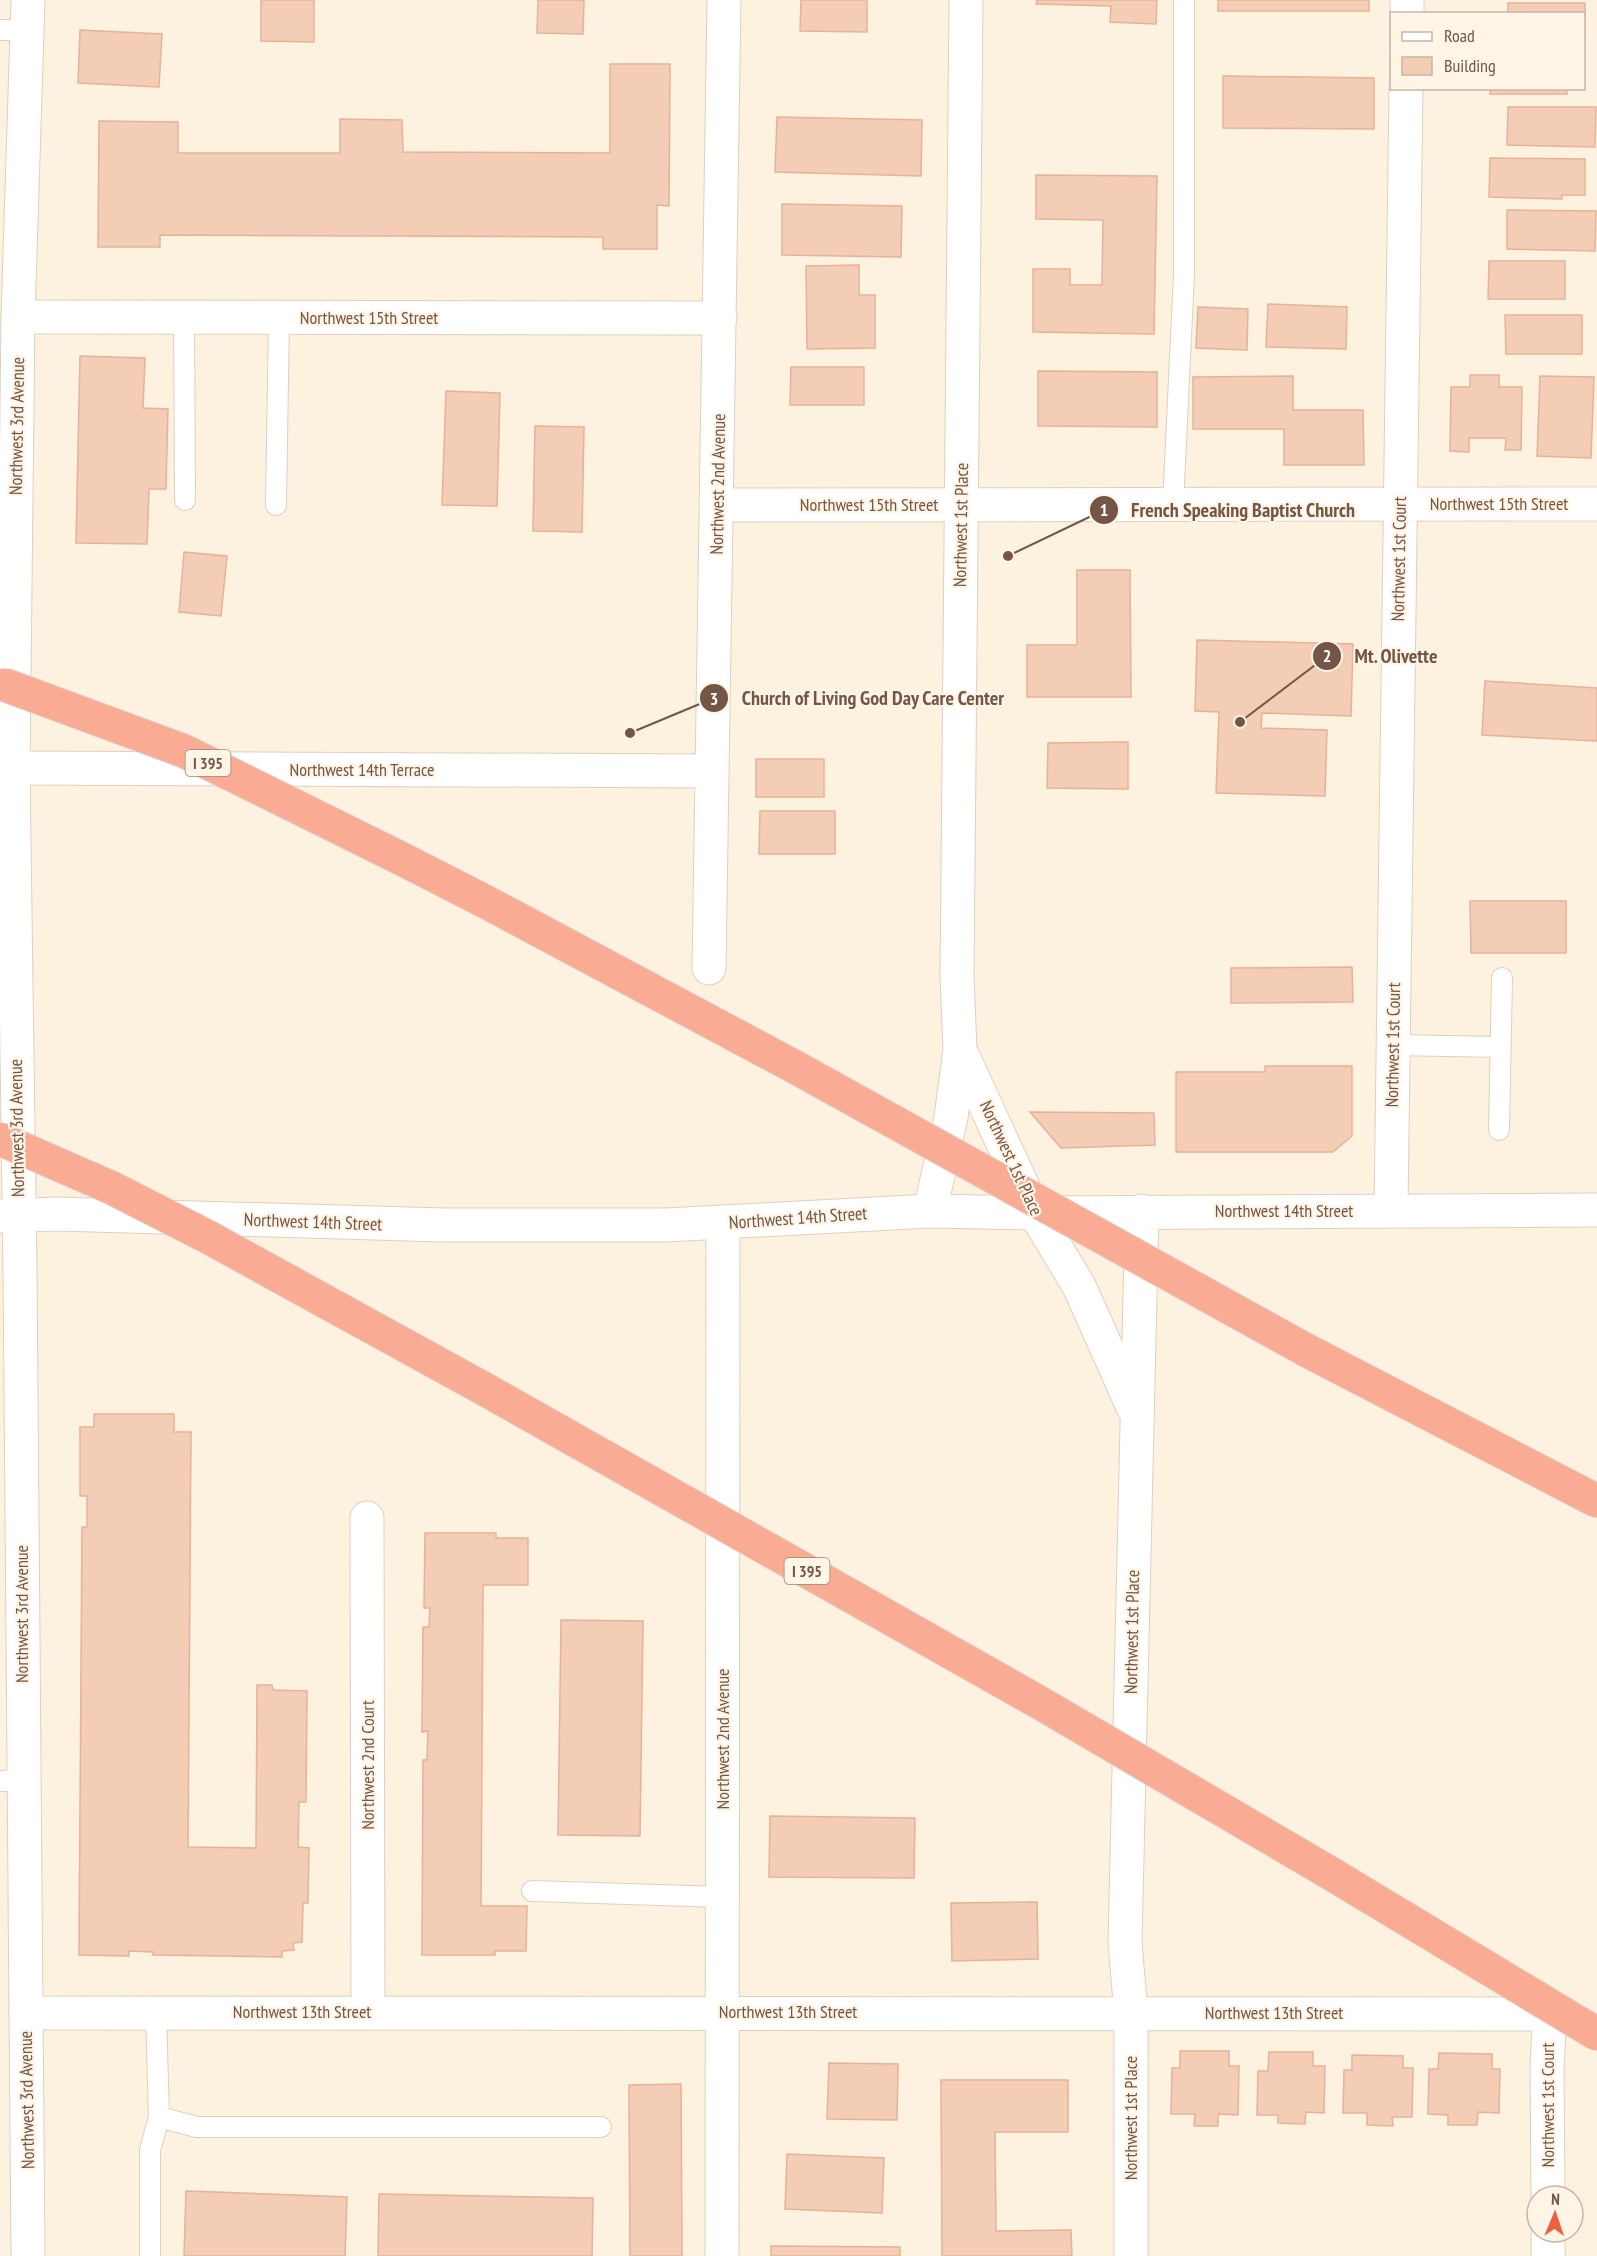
<svg xmlns="http://www.w3.org/2000/svg" width="1597" height="2256" viewBox="0 0 1597 2256" font-family="'PT Sans Narrow',sans-serif">
<style>
.building{fill:#f3cdb6;stroke:#e7b296;stroke-width:1.5}
.lines{fill:none;stroke-linecap:round;stroke-linejoin:round}
.service-casing{stroke:#e3cebe;stroke-width:22}
.minor-casing{stroke:#e3cebe;stroke-width:35}
.tertiary-casing{stroke:#e3cebe;stroke-width:35}
.motorway-casing{stroke:#ded6d3;stroke-width:35}
.service{stroke:#fff;stroke-width:20}
.minor{stroke:#fff;stroke-width:33}
.tertiary{stroke:#fff;stroke-width:33}
.motorway{stroke:#faab93;stroke-width:33}
.motorway-bridge-casing{stroke:#ded6d3;stroke-width:35;stroke-linecap:butt}
.motorway-bridge{stroke:#faab93;stroke-width:33}
.labels{text-anchor:middle;stroke-width:4.5;stroke-linejoin:round;paint-order:stroke}
.shield{fill:#fff5e6;stroke:#9e8576;stroke-width:1.5}
.shield-label{font-size:16px;font-weight:bold;fill:#745546}
.street-label{font-size:18px;fill:#745546;stroke:#fff5e6}
.leader{fill:none;stroke:#745546;stroke-width:2}
.callout-dot{fill:#745546;stroke:#fff5e6;stroke-width:2}
.mark-label{font-size:18px;text-anchor:middle;font-weight:bold;fill:#fff}
.callout-label{font-size:20px;text-anchor:middle;font-weight:bold;fill:#745546;stroke:#fff5e6;stroke-width:4.5;stroke-linejoin:round;paint-order:stroke}
</style>
<rect width="100%" height="100%" fill="#fdf1df"/>
<!-- building -->
<path class="building" d="M261,0h53v42l-53,-1z
M538,0h46l-1,34 -46,-1z
M801,0h66v32l-67,-1z
M1037,0h120l-1,24 -46,-2 1,-16 -75,-2z
M1218,0h151v11h-151z
M1508,3h77v38l-1,-27h-76z
M80,30l82,4 -3,53 -81,-4z
M610,64h60l-1,142 -12,-1v44h-54v-12l-443,-2v12h-62l1,-126 79,1v31h162v-34l62,1 1,32 207,1z
M1223,76l151,2v51l-151,-1z
M1490,88h77v6h-77z
M1508,107h88l-1,40 -88,-2z
M777,117l145,3 -1,56 -146,-4z
M1490,158l95,1v36h-23v4l-73,-2z
M1036,175l121,1 -3,158 -121,-2v-63h37v16h32l1,-65 -67,-1z
M782,204l120,2 -1,51 -119,-2z
M1507,210l89,1 -1,40 -88,-2z
M1489,261h76v38h-77z
M859,265v30h16v53l-68,1 -1,-83z
M1268,304l79,3 -1,42 -80,-2z
M1198,307l50,2 -1,41 -51,-2z
M1505,315h77v39h-76z
M80,356l65,2 -2,50 25,1 -2,80h-17l-2,55 -71,-1z
M791,367h73v38h-74z
M1038,371l119,1v55l-119,-1z
M1470,375h29v12h23l-1,63h-16l1,-12h-37v14l-19,-1 1,-64h19z
M1293,376v34h70l1,55h-80v-36h-91v-52z
M1540,376l54,1 -3,81 -54,-2z
M446,391l54,2 -3,113 -55,-1z
M535,426l49,1 -2,105 -49,-1z
M184,552l43,4 -6,60 -42,-4z
M1077,570h53l1,127h-104v-52h50z
M1197,640l156,4 -2,72 -89,-3 -1,15 66,2 -2,66 -109,-3 3,-81 -24,-1z
M1485,681l112,7v53l-115,-6z
M1128,742v47l-81,-1 1,-45z
M756,759h68v38h-68z
M760,811h75v43h-76z
M1470,901h96v52h-95z
M1352,967l1,35 -122,1v-35z
M1265,1066h87v70l-19,16h-157v-80h89z
M1030,1112l124,1 1,32 -94,3z
M94,1414h80v18h17l-3,415 68,1 1,-163h15l1,5 34,1 -1,111h-7l-1,45 11,1 -1,55h-5l-1,39 -9,1 1,7 -12,1v6l-129,-2v-3l-24,-1v5l-50,-1 3,-428h5v-31h-7v-69h14z
M425,1533h71v5h32v47h-45l-2,321h46l-1,45h-31v4h-73l1,-195h4l1,-29 -6,1 1,-105h6l1,-19h-6z
M561,1620l82,1 -3,215 -82,-1z
M770,1816l145,2 -1,60 -145,-1z
M1037,1902l1,57 -86,2 -1,-58z
M1180,2051h49v15h10l-1,49 -20,-1v12h-24l1,-12h-24l1,-46h8z
M1269,2052h44v14h12l-1,47 -18,-1 -1,12 -27,-1v-8h-21l1,-44h10z
M1439,2053l53,1v15h8l-1,44 -21,-1 -1,13h-29v-10l-20,-1 1,-45h9z
M1352,2055l51,1v12h10l-1,49h-20l1,9 -26,-1v-12h-24l1,-43h8z
M829,2063l69,1 -1,56 -70,-1z
M941,2080h127v52h-73l1,99 75,-1 1,26h-130z
M681,2084l1,172h-52l-1,-171z
M787,2154l97,4 -2,55 -97,-4z
M186,2191l161,6 -2,59h-161z
M379,2194l214,4 -1,58h-214z
M771,2246l129,1v9h-129z"/>
<g class="lines">
<!-- service casing -->
<g class="service-casing">
<path id="service" d="M0,30h27
M184,317l1,183
M276,505l3,-187
M1173,505l11,-231v-274
M1393,1045l108,2
M1499,1130l3,-152
M0,1781l23,-1
M532,1891l191,6
M159,2117l38,10h404
M150,2256v-106l9,-33 -3,-104"/>
</g>
<!-- minor casing -->
<g class="minor-casing">
<path id="minor" d="M1407,14v-14
M18,317l702,1
M718,505l879,-1
M13,768l699,3
M709,968l15,-968
M1391,1210l15,-1122
M367,1518l1,494
M26,2013l1524,1 -3,52 1,130
M1548,2232v24
M722,2256l1,-1034"/>
</g>
<!-- tertiary casing -->
<g class="tertiary-casing">
<path id="tertiary" d="M28,0l-10,317 -5,451 7,501 8,987
M960,1050l75,163 44,73 54,121
M930,1211l21,-94 9,-67 -3,-73 9,-977
M0,1216l58,-2 385,11h223l264,-14 105,2 562,-3
M1131,2256v-243l-6,-70 17,-732"/>
</g>
<!-- motorway casing -->
<g class="motorway-casing">
<path id="motorway" d="M404,860l84,43"/>
</g>
<!-- service -->
<use href="#service" class="service"/>
<!-- minor -->
<use href="#minor" class="minor"/>
<!-- tertiary -->
<use href="#tertiary" class="tertiary"/>
<!-- motorway -->
<use href="#motorway" class="motorway"/>
<!-- motorway-bridge casing -->
<g class="motorway-bridge-casing">
<path id="motorway-bridge" d="M5,685l179,66 220,109
M488,903l307,164 511,283 291,151
M0,1139l112,49 96,49 280,154 554,313 288,169 267,161"/>
</g>
<!-- motorway-bridge -->
<use href="#motorway-bridge" class="motorway-bridge"/>
</g>
<g class="labels">
<!-- shield labels -->
<g class="shield">
<rect x="185.5" y="750" width="45" height="26" rx="4.5"/>
<rect x="784.5" y="1558" width="45" height="26" rx="4.5"/>
</g>
<g class="shield-label">
<text x="208" y="769">I 395</text>
<text x="807" y="1577">I 395</text>
</g>
<!-- street labels -->
<g class="street-label">
<text x="369" y="324">Northwest 15th Street</text>
<text transform="translate(17 426) rotate(-89)" y="6">Northwest 3rd Avenue</text>
<text transform="translate(718 484) rotate(-89)" y="6">Northwest 2nd Avenue</text>
<text x="1499" y="510">Northwest 15th Street</text>
<text x="869" y="511">Northwest 15th Street</text>
<text transform="translate(961 525) rotate(-89)" y="6">Northwest 1st Place</text>
<text transform="translate(1399 559) rotate(-89)" y="6">Northwest 1st Court</text>
<text x="362" y="776">Northwest 14th Terrace</text>
<text transform="translate(1393 1045) rotate(-89)" y="6">Northwest 1st Court</text>
<text transform="translate(17 1128) rotate(-91)" y="6">Northwest 3rd Avenue</text>
<text transform="translate(1011 1158) rotate(65)" y="6">Northwest 1st Place</text>
<text x="1284" y="1217">Northwest 14th Street</text>
<text transform="translate(798 1218) rotate(-4)" y="6">Northwest 14th Street</text>
<text transform="translate(313 1222) rotate(2)" y="6">Northwest 14th Street</text>
<text transform="translate(22 1614) rotate(-90)" y="6">Northwest 3rd Avenue</text>
<text transform="translate(1132 1632) rotate(-89)" y="6">Northwest 1st Place</text>
<text transform="translate(723 1739) rotate(-90)" y="6">Northwest 2nd Avenue</text>
<text transform="translate(368 1765) rotate(-90)" y="6">Northwest 2nd Court</text>
<text x="302" y="2018">Northwest 13th Street</text>
<text x="788" y="2018">Northwest 13th Street</text>
<text x="1274" y="2019">Northwest 13th Street</text>
<text transform="translate(27 2100) rotate(-91)" y="6">Northwest 3rd Avenue</text>
<text transform="translate(1548 2105) rotate(-90)" y="6">Northwest 1st Court</text>
<text transform="translate(1131 2118) rotate(-90)" y="6">Northwest 1st Place</text>
</g>
</g>
<!-- callouts -->
<path class="leader" d="M1008 556L1104 510M1240 722L1327 656M630 733L714 698"/>
<g class="callout-dot">
<circle cx="1008" cy="556" r="6"/>
<circle cx="1240" cy="722" r="6"/>
<circle cx="630" cy="733" r="6"/>
<circle cx="1104" cy="510" r="15"/>
<circle cx="1327" cy="656" r="15"/>
<circle cx="714" cy="698" r="15"/>
</g>
<g class="mark-label">
<text x="1104" y="516">1</text>
<text x="1327" y="662">2</text>
<text x="714" y="705">3</text>
</g>
<g class="callout-label">
<text x="1243" y="517">French Speaking Baptist Church</text>
<text x="1396" y="663">Mt. Olivette</text>
<text x="873" y="705">Church of Living God Day Care Center</text>
</g>
<!-- legend -->
<rect x="1390" y="12" width="195" height="78" fill="#fff5e6" stroke="#c7b5a6" stroke-width="1.5"/>
<rect x="1402" y="32" width="30" height="9" fill="#ffffff" stroke="#c7b5a6" stroke-width="1.5"/>
<text x="1444" y="42" font-size="18" fill="#745546">Road</text>
<rect x="1402" y="57" width="30" height="18" fill="#f3cdb6" stroke="#c7b5a6" stroke-width="1.5"/>
<text x="1444" y="72" font-size="18" fill="#745546">Building</text>
<!-- north arrow -->
<g transform="translate(1555 2214) rotate(2)"><circle r="28" fill="#fff5e6" stroke="#c7b5a6" stroke-width="1.5"/>
<path d="M0-4.5L10 22L0 15L-10 22Z" fill="#ec613f"/>
<text y="-9" font-size="16" font-weight="bold" text-anchor="middle" fill="#745546">N</text>
</g>
</svg>
